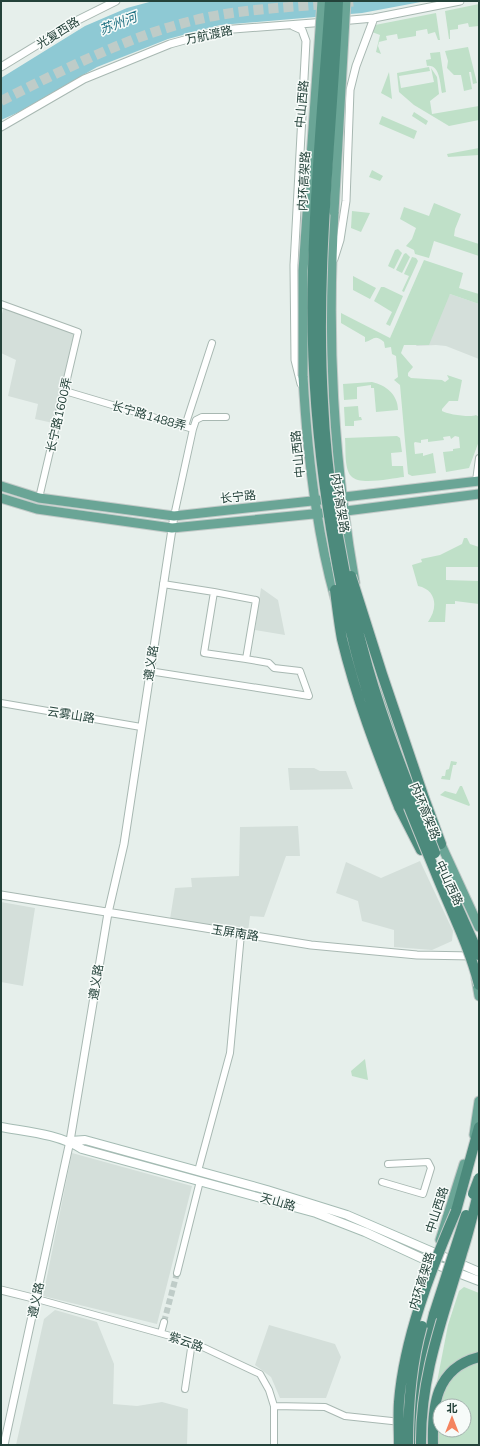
<svg xmlns="http://www.w3.org/2000/svg" width="480" height="1446" viewBox="0 0 480 1446" font-family="Mulish,'Noto Sans SC',sans-serif">
<style>
.built{fill:#d4dfda}
.green{fill:#bfe0c8;fill-rule:evenodd}
.water{fill:#8ec9d4}
.lines{fill:none;stroke-linecap:round;stroke-linejoin:round}
.minor-tunnel{stroke:#bfccc8;stroke-width:6;stroke-dasharray:6 3;stroke-linecap:butt}
.trunk-tunnel{stroke:#bfccc8;stroke-width:10;stroke-dasharray:10 5;stroke-linecap:butt}
.minor-casing{stroke:#a8b8b2;stroke-width:8}
.tertiary-casing{stroke:#a8b8b2;stroke-width:9}
.secondary-casing{stroke:#a4bbb3;stroke-width:10}
.primary-casing{stroke:#c2cac8;stroke-width:11}
.trunk-casing{stroke:#c2cac8;stroke-width:12}
.minor{stroke:#fff;stroke-width:6}
.tertiary{stroke:#fff;stroke-width:7}
.secondary{stroke:#fff;stroke-width:8}
.primary{stroke:#6aa596;stroke-width:9}
.trunk{stroke:#4c8a7c;stroke-width:10}
.primary-bridge-casing{stroke:#c2cac8;stroke-width:11;stroke-linecap:butt}
.trunk-bridge-casing{stroke:#c2cac8;stroke-width:12;stroke-linecap:butt}
.primary-bridge{stroke:#6aa596;stroke-width:9}
.trunk-bridge{stroke:#4c8a7c;stroke-width:10}
.labels{text-anchor:middle;stroke-width:3;stroke-linejoin:round;paint-order:stroke}
.street-label{font-size:12px;fill:#24423a;stroke:#f7fbf9}
.water-label{font-size:13px;font-style:italic;fill:#1c6f80;stroke:#f7fbf9}
</style>
<rect width="100%" height="100%" fill="#e6efeb"/>
<!-- built -->
<path class="built" d="M450,294l29,10v55l-33,-13 -10,-1 -20,1z
M4,307l70,26 -21,90 -18,-4 3,-15 -30,-8 8,-36 -15,-7v-36z
M261,588l17,12 7,35 -30,-5z
M288,768h26l6,3h26l7,18 -63,1z
M298,826l2,30h-14l-22,61 -14,-1 -2,16 -78,-13 5,-31 17,-1 -1,-9 48,-2 1,-49z
M420,861l33,70 -1,10 -20,9 -38,-3v-17l-32,-9 -4,-20 -22,-8 10,-31 35,16z
M1,902l34,6 -12,78 -22,-4z
M72,1153l120,33 -35,138 -114,-28z
M55,1310l42,12 17,42 -1,40 24,2 25,-4 26,7 -1,36h-171l28,-126z
M269,1325l66,19 6,13 -15,41h-46l-9,-21 -16,-12z"/>
<!-- green -->
<path class="green" d="M479,4v22l-10,1 -1,-4 -10,2v4l-8,1v9h-1l-4,-28z
M436,13l4,27h-2l-3,-8 -7,2 -1,-5 -11,2v5l-18,3 -1,-5 -11,2 1,4 -8,2 -1,4 3,8 -5,-2 4,-17 -8,-3 3,-7z
M468,47l9,36 -4,1 -2,-12h-2l3,17 -8,2 -3,-16h-7l-7,-7 1,-7 -3,-10z
M440,52l6,40 -4,1c-2,-9 -2,-29 -15,-27l-1,-6 5,-1 -1,-6z
M429,67l1,4 -31,5 2,12 33,-6 -3,-14 6,9 2,17 -9,7 2,13 47,-8v14l-30,6 -35,-21 -15,-13 -2,-19z
M389,72l3,27 -11,-6z
M414,112l14,9 -2,4 -14,-9z
M382,116l35,15 -3,8 -35,-15z
M479,148v7l-31,2 -1,-3z
M372,170l11,6 -3,5 -11,-4z
M434,203l27,11 -6,15 -1,7 25,8v12l-45,-15 -5,17 -14,-4 -1,-4 -8,-4 6,-7 4,-11 -16,-9 4,-12 25,9z
M352,211l18,2 -9,19 -10,-4z
M398,249l4,4 -8,16 -6,-3 7,-16z
M406,253l4,4 -8,16 -6,-3 8,-16z
M412,257l4,1 2,3 -14,31 -2,-1 7,-15 -5,-2z
M424,260l39,13 -4,15 20,6v10l-29,-10 -21,51h-25l-3,8 12,14 -5,6v3l3,2 31,2 3,2 4,-3 -2,-4 15,5 -4,21h-9l-7,8v2c4,3 29,7 34,4l3,2v24l-10,27 -23,4 -3,-20 10,-1v-2l7,-1 -1,-11 -4,-1 -4,3 -1,-3 -7,1 1,3 -16,2v-3l-7,1v3l-6,-1 -1,1 1,11 8,-1v3l10,-3 3,20 -24,3 -4,-2 -8,-89 -6,-5 4,-3 -2,-21 -4,-2 -1,-7 -6,1 -1,-6c-10,-9 -11,-1 -19,0v-5l-24,-14v-10l49,25z
M353,276l23,12 -6,11 -17,-9z
M381,287h3l19,9 -13,30 -4,-2 6,-12 -18,-11z
M372,382c14,3 26,13 26,28l-22,2 -2,-24h-3v-3l-14,2v12l-13,1 -1,-16z
M358,406l1,11h2l1,3 -8,1v5h-9l-1,-19z
M397,436l3,2 2,14 -11,1 1,13h11l1,11c-12,1 -45,9 -53,-1 -7,-8 -5,-27 -6,-38z
M464,538h3l3,6 9,3v20h-33v13l33,1v23l-24,-3v3h-9l-1,18h-17c10,-14 9,-32 -10,-36l-6,-21 10,-3 -1,-3 19,-4 22,-11z
M451,761l6,1 -1,3h-3l-3,15 -9,-1 1,-3h3l1,-6 3,-1z
M460,786h2l8,19 -1,1 -29,-11 5,-4 11,3z
M365,1059l3,21 -16,-4 -1,-5z
M464,1287l15,6v152h-43v-58l12,-62 11,-34zM440,1406h24v24h-24z"/>
<!-- water -->
<path class="water" d="M153,1h273l-64,12 -142,12 -52,14 -71,28 -78,45 -18,8v-42l84,-52 42,-18z"/>
<g class="lines">
<!-- minor-tunnel -->
<path class="minor-tunnel" d="M164,1322l13,-49"/>
<!-- trunk-tunnel -->
<path class="trunk-tunnel" d="M1,101c66,-33 131,-67 203,-83 50,-11 103,-11 154,-17"/>
<!-- minor casing -->
<g class="minor-casing">
<path id="minor" d="M1,304l77,28 -39,166
M65,391l128,38 -19,87
M185,426l27,-83
M193,429l3,-9 6,-3h24
M476,481l3,-23
M163,584l51,8 -10,61 42,6
M149,671l160,25 -9,-25 -26,-3 -5,-5 -23,-4 10,-59 -42,-8
M1,703l140,24
M198,1171l32,-118 11,-119
M382,1182l41,12 8,-26 -3,-6 -40,2
M177,1273l23,-92
M37,1299l155,43 68,32 9,16 5,16v39
M161,1333l3,-11
M185,1389l7,-47
M274,1406l51,1 20,9 56,6"/>
</g>
<!-- tertiary casing -->
<g class="tertiary-casing">
<path id="tertiary" d="M340,21l34,-3 86,-17
M293,26l9,4 4,11 -12,224 1,95 6,24
M1,67l77,-47 38,-19
M1,127l83,-48 86,-35 51,-14 105,-8
M334,259l6,-19 6,-39 4,-111 6,-24 18,-48
M1,895l310,50 106,10 56,1
M1,1290l36,9
M4,1445l66,-304 38,-228 16,-69 50,-328"/>
</g>
<!-- secondary casing -->
<g class="secondary-casing">
<path id="secondary" d="M1,1127c27,5 57,7 81,22l234,64 49,19 67,31 47,18
M70,1141l15,-1 182,50 80,25 132,57"/>
</g>
<!-- primary casing -->
<g class="primary-casing">
<path id="primary" d="M334,212c-7,128 -1,245 21,371
M303,376c4,74 12,150 32,222
M1,486l38,12 135,18 147,-16
M1,498l36,11 135,19 151,-15
M336,498l143,-17
M338,512l141,-18
M374,663l6,25 29,81
M438,838l41,89
M476,978l3,18
M474,1135l5,-34
M440,1240l24,-76"/>
</g>
<!-- trunk casing -->
<g class="trunk-casing">
<path id="trunk" d="M424,798l17,46
M399,807l22,43
M456,1211l23,-84
M415,1445v-34l4,-36 15,-61
M433,1445c-1,-38 2,-77 46,-88"/>
</g>
<!-- minor -->
<use href="#minor" class="minor"/>
<!-- tertiary -->
<use href="#tertiary" class="tertiary"/>
<!-- secondary -->
<use href="#secondary" class="secondary"/>
<!-- primary -->
<use href="#primary" class="primary"/>
<!-- trunk -->
<use href="#trunk" class="trunk"/>
<!-- primary-bridge casing -->
<g class="primary-bridge-casing">
<path id="primary-bridge" d="M334,212l12,-211
M303,376v-105l19,-270"/>
</g>
<!-- trunk-bridge casing -->
<g class="trunk-bridge-casing">
<path id="trunk-bridge" d="M330,1c-6,89 -15,179 -17,269 -3,96 5,187 22,282 7,40 15,80 26,119 20,69 47,135 74,200 15,38 34,74 44,114
M338,1c-6,134 -23,267 -15,401 4,87 21,182 45,266 18,63 43,124 67,185
M351,576l31,98 42,124
M335,590c2,16 4,33 7,49 14,58 35,113 57,168
M454,899l25,56
M473,1194l6,-16
M434,1314l32,-99
M399,1445c0,-14 -1,-29 0,-43 5,-63 32,-133 57,-191
M408,1445c0,-40 3,-80 14,-119
M421,1445c-1,-69 22,-127 41,-192 7,-21 12,-43 17,-64"/>
</g>
<!-- primary-bridge -->
<use href="#primary-bridge" class="primary-bridge"/>
<!-- trunk-bridge -->
<use href="#trunk-bridge" class="trunk-bridge"/>
</g>
<g class="labels">
<!-- street labels -->
<g class="street-label">
<text transform="translate(58 33) rotate(-32)" y="4">光复西路</text>
<text transform="translate(209 35) rotate(-12)" y="4">万航渡路</text>
<text transform="translate(302 104) rotate(-85)" y="4">中山西路</text>
<text transform="translate(304 181) rotate(-87)" y="4">内环高架路</text>
<text transform="translate(59 415) rotate(-77)" y="4">长宁路1600弄</text>
<text transform="translate(149 416) rotate(16)" y="4">长宁路1488弄</text>
<text transform="translate(298 454) rotate(-96)" y="4">中山西路</text>
<text transform="translate(238 497) rotate(-6)" y="4">长宁路</text>
<text transform="translate(340 503) rotate(81)" y="4">内环高架路</text>
<text transform="translate(151 663) rotate(-81)" y="4">遵义路</text>
<text transform="translate(71 715) rotate(9)" y="4">云雾山路</text>
<text transform="translate(425 811) rotate(68)" y="4">内环高架路</text>
<text transform="translate(449 883) rotate(65)" y="4">中山西路</text>
<text transform="translate(235 933) rotate(9)" y="4">玉屏南路</text>
<text transform="translate(96 982) rotate(-81)" y="4">遵义路</text>
<text transform="translate(278 1202) rotate(16)" y="4">天山路</text>
<text transform="translate(437 1210) rotate(-72)" y="4">中山西路</text>
<text transform="translate(422 1281) rotate(-73)" y="4">内环高架路</text>
<text transform="translate(36 1300) rotate(-78)" y="4">遵义路</text>
<text transform="translate(186 1342) rotate(19)" y="4">紫云路</text>
</g>
<!-- water labels -->
<g class="water-label">
<text transform="translate(118 23) rotate(-21)" y="5">苏州河</text>
</g>
</g>
<!-- border -->
<rect width="480" height="1446" fill="none" stroke="#24423a" stroke-width="4"/>
<!-- north arrow -->
<g transform="translate(452 1418)"><circle r="19" fill="#f7fbf9" stroke="#a3b1ad"/>
<path d="M0-3L7 15L0 10L-7 15Z" fill="#f4845f"/>
<text y="-6" font-size="11" font-weight="bold" text-anchor="middle" fill="#24423a">北</text>
</g>
</svg>
